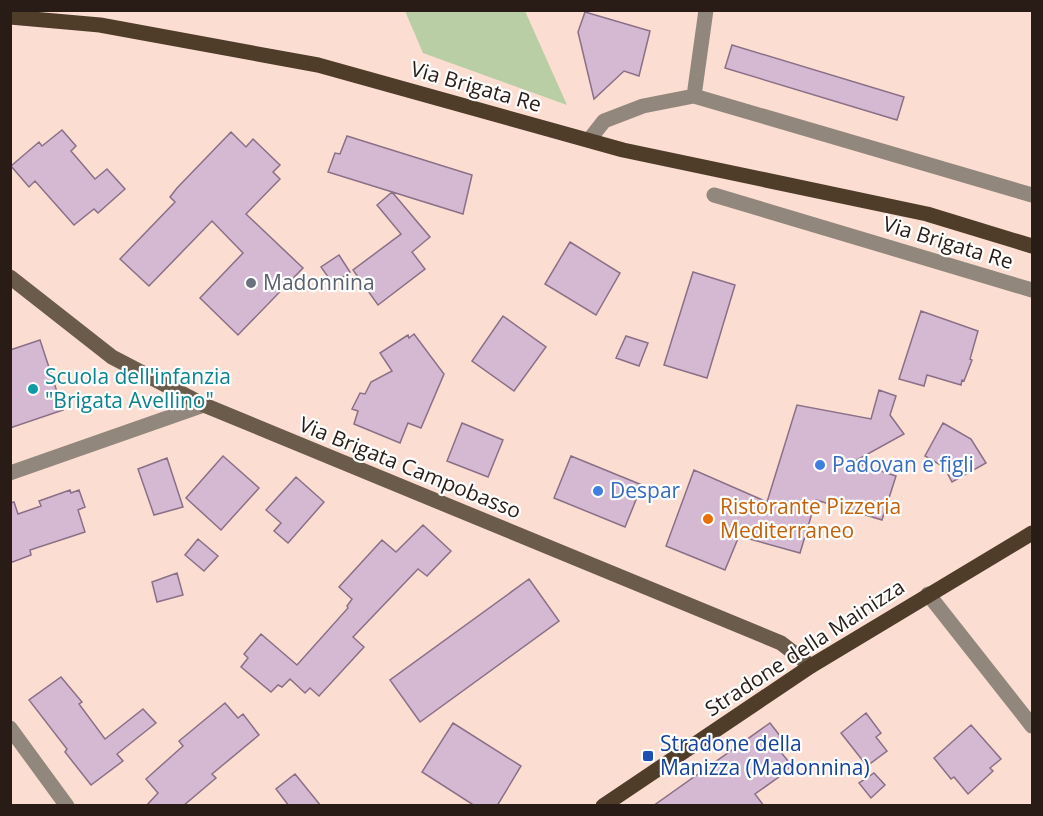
<svg xmlns="http://www.w3.org/2000/svg" width="1043" height="816" viewBox="0 0 1043 816" font-family="'Open Sans',sans-serif">
<style>
.green{fill:#b9cea4}
.building{fill:#d5b8d2;stroke:#8a7087;stroke-width:1.5}
.lines{fill:none;stroke-linecap:round;stroke-linejoin:round}
.minor{stroke:#92877c;stroke-width:15}
.secondary{stroke:#6b5b4b;stroke-width:15}
.primary{stroke:#4f3d29;stroke-width:15}
.worship-dot{fill:#6b7280;stroke:#fff;stroke-width:2}
.culture-dot{fill:#0f9aa8;stroke:#fff;stroke-width:2}
.shop-dot{fill:#3f7fe0;stroke:#fff;stroke-width:2}
.food-dot{fill:#e8710a;stroke:#fff;stroke-width:2}
.transit-dot{fill:#1a4fb4;stroke:#fff;stroke-width:2}
.labels{text-anchor:middle;stroke-width:4.5;stroke-linejoin:round;paint-order:stroke}
.street-label{font-size:21px;fill:#291c17;stroke:#fff}
.worship-label{font-size:21px;fill:#5b616d;stroke:#fff;text-anchor:start}
.culture-label{font-size:21px;fill:#0d838f;stroke:#fff;text-anchor:start}
.shop-label{font-size:21px;fill:#366cbe;stroke:#fff;text-anchor:start}
.food-label{font-size:21px;fill:#c56008;stroke:#fff;text-anchor:start}
.transit-label{font-size:21px;fill:#164399;stroke:#fff;text-anchor:start}
</style>
<rect width="100%" height="100%" fill="#fcddd2"/>
<!-- green -->
<path class="green" d="M405,11h120l42,94 -144,-52z"/>
<!-- building -->
<path class="building" d="M585,12l65,19 -11,45 -15,-5 -30,28 -16,-67z
M732,45l172,52 -7,23 -172,-52z
M62,130l14,16 -5,5 24,28 12,-10 18,20 -27,24 -4,-4 -20,16 -39,-44 -6,6 -18,-21 28,-24 3,4z
M231,132l15,15 7,-8 27,26 -7,7 7,7 -34,35 57,54 -65,67 -38,-37 43,-45 -31,-32 -63,65 -29,-27 55,-57 -5,-5 7,-9z
M347,136l125,39 -9,39 -135,-42 7,-19 5,1z
M392,192l38,45 -18,15 13,17 -47,36 -25,-35 48,-36 -24,-29z
M570,242l50,31 -24,42 -51,-31z
M339,255l11,17 -17,12 -12,-17z
M693,272l42,13 -28,93 -43,-13z
M921,311l57,20 -8,28 2,1 -8,21 -2,-1 -1,5 -34,-10 -3,11 -25,-7z
M503,316l43,31 -32,44 -42,-30z
M414,334l30,40 -23,54 -13,-5 -8,20 -46,-19 4,-13 -6,-2 8,-16 5,1 6,-12 21,-11 -12,-18 28,-18 1,3z
M626,336l22,7 -9,23 -23,-8z
M40,340l23,70 -53,18v-78z
M879,390l17,6 -6,19 14,19 -51,28 43,14 -14,44 -66,-20 -16,53 -61,-17 -14,34 -59,-24 28,-76 73,32 30,-97 74,14z
M462,423l41,17 -15,37 -41,-16z
M943,423l28,16 15,24 -34,19 -8,-15 -19,-11z
M223,456l36,32 -38,42 -35,-32z
M571,456l71,29 -17,42 -71,-29z
M167,458l16,49 -29,8 -16,-46z
M296,477l28,25 -36,41 -14,-12 7,-8 -15,-13z
M70,490l1,3 8,-3 6,17 -7,3 7,22 -55,18 1,5 -21,8v-60l4,-1 4,12 23,-8 -2,-5z
M423,525l28,26 -24,25 -9,-7 -65,68 11,10 -45,49 -9,-8 -5,5 -15,-14 -8,8 -4,-2 -7,7 -30,-25 7,-9 -4,-4 17,-20 36,31 51,-57 -1,-2 5,-7 -13,-12 43,-47 14,12z
M198,539l20,17 -14,15 -19,-16z
M177,573l6,22 -26,7 -5,-20z
M529,579l30,42 -139,101 -30,-42z
M61,677l21,25 -3,2 26,35 38,-30 13,14 -39,31 6,7 -32,24 -26,-33 2,-3 -38,-49z
M225,703l13,15 5,-4 16,21 -47,39 4,4 -33,28h-37l12,-13 -12,-14 37,-33 -4,-5z
M866,713l15,20 -5,4 11,14 -20,15 -26,-33z
M453,723l68,43 -24,40h-22l-53,-34z
M770,723l17,22 -7,6 12,15 -7,5 1,1 -31,22 9,12h-111z
M971,725l30,34 -11,9 3,3 -25,23 -14,-17 -3,2 -17,-21z
M874,773l11,12 -14,13 -12,-15z
M295,774l26,32h-32l-13,-17z"/>
<g class="lines">
<!-- minor -->
<path class="minor" d="M706,10l-12,86 338,99
M589,140l15,-19 39,-15 51,-10
M714,195l318,95
M10,473l194,-68
M928,594l104,132
M10,728l57,78"/>
<!-- secondary -->
<path class="secondary" d="M10,277l102,80 92,48 577,238 30,23"/>
<!-- primary -->
<path class="primary" d="M10,17l90,8 218,40 305,85 304,64 105,32
M603,806l208,-140 221,-133"/>
</g>
<!-- markers -->
<circle class="worship-dot" cx="251" cy="283" r="6"/>
<circle class="culture-dot" cx="33" cy="389" r="6"/>
<g class="shop-dot">
<circle cx="820" cy="465" r="6"/>
<circle cx="598" cy="491" r="6"/>
</g>
<circle class="food-dot" cx="708" cy="519" r="6"/>
<rect class="transit-dot" x="642" y="750" width="12" height="12" rx="3"/>
<g class="labels">
<!-- street labels -->
<g class="street-label">
<text transform="translate(476 87) rotate(16)" y="7">Via Brigata Re</text>
<text transform="translate(948 243) rotate(17)" y="7">Via Brigata Re</text>
<text transform="translate(410 468) rotate(22)" y="7">Via Brigata Campobasso</text>
<text transform="translate(805 648) rotate(-33)" y="7">Stradone della Mainizza</text>
</g>
<!-- worship labels -->
<g class="worship-label">
<text x="263" y="290">Madonnina</text>
</g>
<!-- culture labels -->
<g class="culture-label">
<text x="45" y="384">Scuola dell'infanzia<tspan x="45" dy="24">"Brigata Avellino"</tspan></text>
</g>
<!-- shop labels -->
<g class="shop-label">
<text x="832" y="472">Padovan e figli</text>
<text x="610" y="498">Despar</text>
</g>
<!-- food labels -->
<g class="food-label">
<text x="720" y="514">Ristorante Pizzeria<tspan x="720" dy="24">Mediterraneo</tspan></text>
</g>
<!-- transit labels -->
<g class="transit-label">
<text x="660" y="751">Stradone della<tspan x="660" dy="24">Manizza (Madonnina)</tspan></text>
</g>
</g>
<!-- border -->
<rect width="1043" height="816" fill="none" stroke="#291c17" stroke-width="24"/>
</svg>
